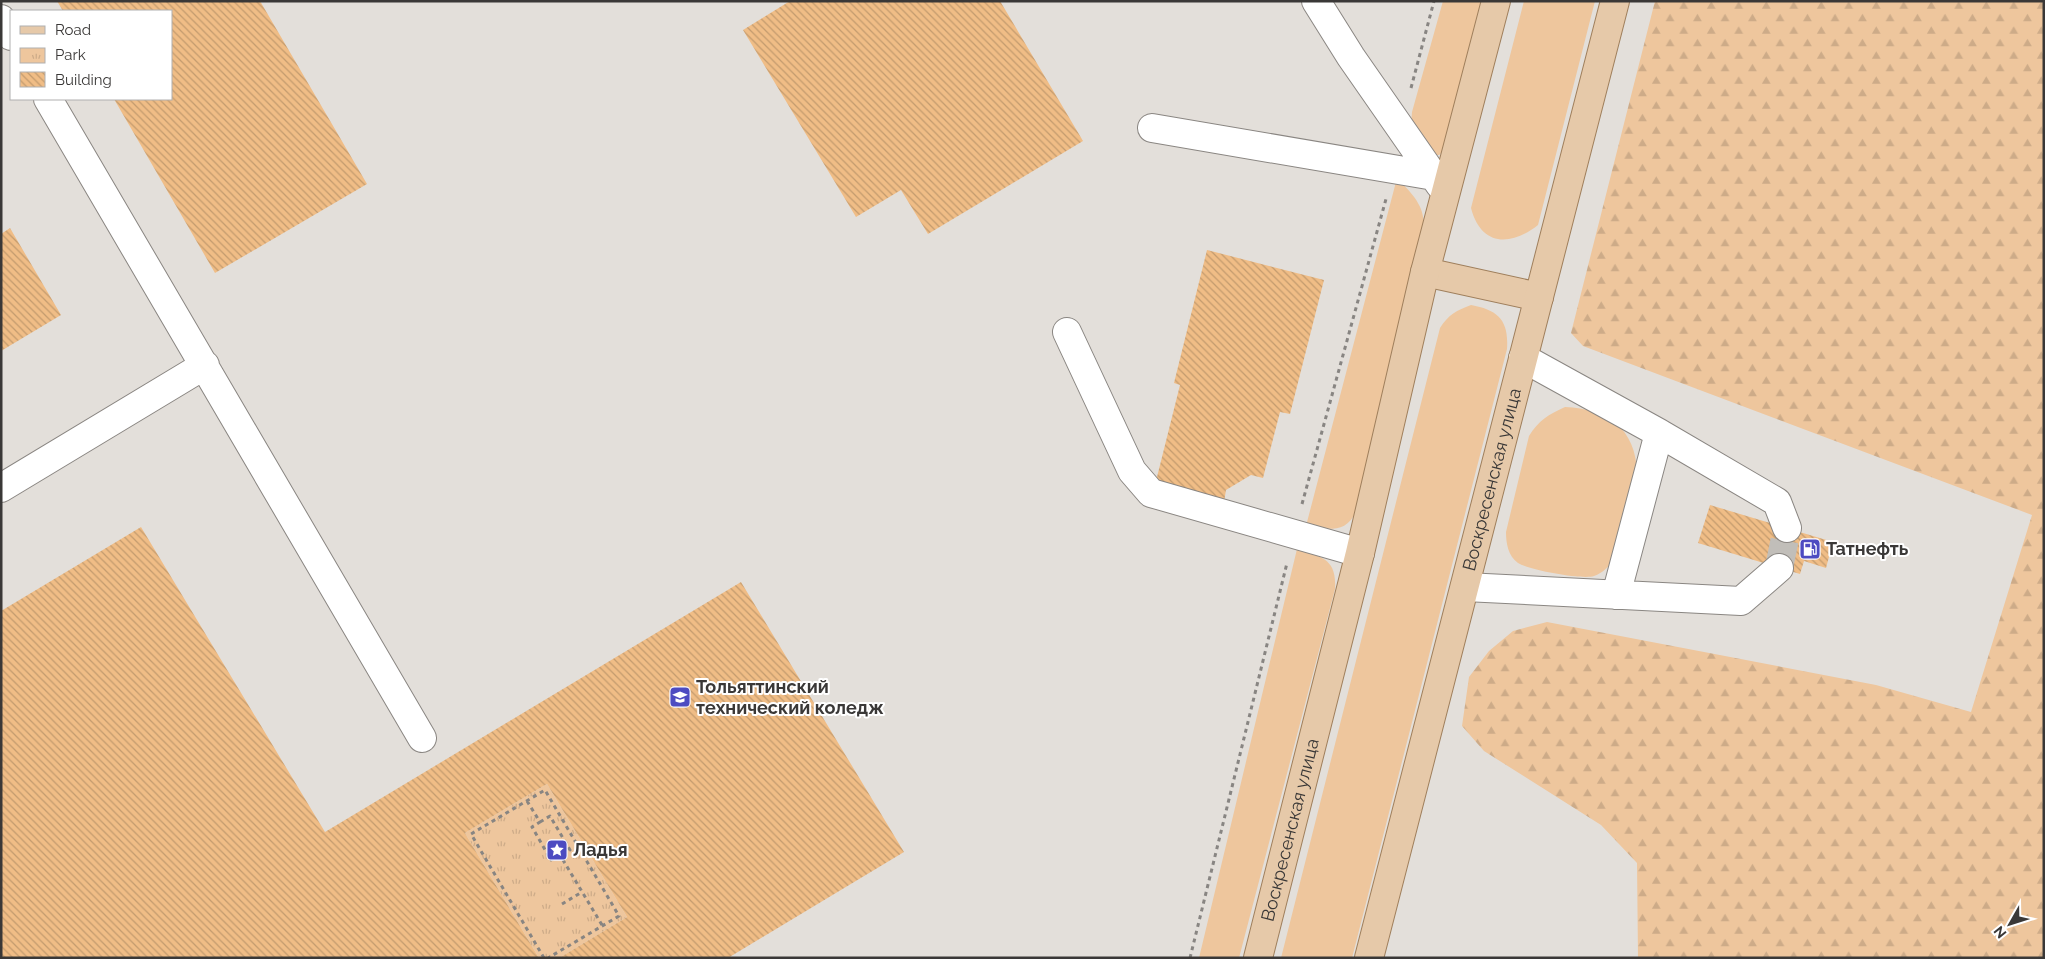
<svg xmlns="http://www.w3.org/2000/svg" width="2045" height="959" viewBox="0 0 2045 959" font-family="Raleway,sans-serif">
<style>
.green{fill:#eec69d}
.forest{fill:url(#forest-firs)}
.park{fill:url(#park-tufts)}
.building{fill:url(#building-back-hatch)}
.lines{fill:none;stroke-linecap:round;stroke-linejoin:round}
.minor-tunnel{stroke:#c1beb9;stroke-width:28;stroke-dasharray:28 14;stroke-linecap:butt}
.minor-casing{stroke:#8a8682;stroke-width:30}
.major-casing{stroke:#9f7f5c;stroke-width:30}
.path{stroke:#888582;stroke-width:3;stroke-dasharray:4 4;stroke-linecap:butt}
.minor{stroke:#fff;stroke-width:28}
.major{stroke:#e6c9a9;stroke-width:28}
.labels{text-anchor:middle;stroke-width:4;stroke-linejoin:round;paint-order:stroke}
.street-label{font-size:18px;fill:#3a3837;stroke:#fff}
.poi-label{font-size:18px;font-weight:bold;fill:#3a3837;stroke:#fff;text-anchor:start}
</style>
<defs>
<pattern id="forest-firs" width="22" height="20" patternUnits="userSpaceOnUse" patternTransform="scale(1.25)"><rect width="22" height="20" fill="#eec69d"/><path d="M5 1l3.5 6h-7zM16 11l3.5 6h-7z" fill="#cdab88"/></pattern>
<pattern id="park-tufts" width="24" height="20" patternUnits="userSpaceOnUse" patternTransform="scale(1.25)"><rect width="24" height="20" fill="#eec69d"/><path d="M3 7l-1-3M5 7V3M7 7l1-3M15 17l-1-3M17 17v-4M19 17l1-3" fill="none" stroke="#cdab88"/></pattern>
<pattern id="building-back-hatch" width="6" height="6" patternUnits="userSpaceOnUse" patternTransform="scale(1.25)"><rect width="6" height="6" fill="#f0bd86"/><path d="M-1 5l2 2M0 0l6 6M5-1l2 2" fill="none" stroke="#c39b6e"/></pattern>
</defs>
<rect width="100%" height="100%" fill="#e3dfda"/>
<!-- green -->
<path class="green" d="M1443,1h39l-38,150 -5,4h-5l-23,-30 1,-13z
M1524,1h71l-57,224c-28,22 -57,21 -67,-17z
M1397,178c16,17 28,27 27,52l-66,277c-11,28 -27,22 -52,19z
M1471,305c27,5 38,15 36,44l-155,609h-71l159,-630c8,-13 17,-18 31,-23z
M1565,407c42,2 71,21 72,66l-22,86c-6,7 -12,14 -21,17 -11,4 -65,-6 -76,-13 -10,-7 -12,-20 -12,-31l23,-96c9,-15 20,-22 36,-29z
M1297,549c24,8 40,9 38,40l-96,369h-40z"/>
<!-- forest -->
<path class="forest" d="M1655,1h389v957h-406l-1,-95 -36,-38 -117,-74 -22,-25 7,-49 20,-26 24,-20 34,-9 329,63 95,27 61,-197 -449,-169 -12,-13z"/>
<!-- park -->
<path class="park" d="M547,784l80,133 -68,41h-20l-74,-125z"/>
<!-- building -->
<path class="building" d="M57,1h203l107,183 -152,89 -101,-174h57v-88h-108z
M790,1h210l83,140 -155,93 -27,-44 -45,27 -113,-187z
M10,228l51,87 -60,36v-117z
M1207,250l117,30 -34,134 -10,-2 -17,66 -12,-3 -25,15 -2,12 -69,-17 25,-100 -6,-2z
M1710,505l123,37 -7,26 -22,-7 -4,13 -102,-31z
M141,527l184,305 416,-250 163,270 -176,106h-169l68,-41 -80,-133 -82,49 74,125h-538v-347z"/>
<g class="lines">
<!-- minor-tunnel -->
<path class="minor-tunnel" d="M1779,568l8,-40"/>
<!-- minor casing -->
<g class="minor-casing">
<path id="minor" d="M1316,1l35,56 89,128
M1,19l10,17
M48,99l374,639
M1152,128l282,48
M1067,332l65,139 19,22 209,60
M1523,358l136,75 118,69 10,26
M1,488l204,-123
M1465,587l276,14 38,-33
M1616,595l43,-162"/>
</g>
<!-- major casing -->
<g class="major-casing">
<g id="major">
<path d="M1425,272l114,25"/>
<path id="s1" d="M1258,958l102,-405 65,-281 71,-271"/>
<path id="s2" d="M1369,958l246,-957"/>
</g>
</g>
<!-- path -->
<path class="path" d="M1411,88l23,-87
M1302,504l84,-305
M527,801l13,21 -8,5 19,33 9,-5 42,70
M540,822l10,-6 20,34 -10,5
M562,904l20,-12
M544,958l-73,-124 74,-44 74,126 -71,42
M1190,958l97,-395"/>
<!-- minor -->
<use href="#minor" class="minor"/>
<!-- major -->
<use href="#major" class="major"/>
</g>
<!-- icons -->
<defs>
<g id="fuel-square" transform="scale(1.125)"><rect x="-9" y="-9" width="18" height="18" rx="4" fill="#4d4bc1" stroke="#fff"/><path d="M-5.5-6h7V0h2V4h1.3V-2.5L3-4.5l.8-.8L6-3V5H2.5V1h-1V6h-7ZM-4.2-4.7v3.2H.2V-4.7Z" fill="#fff"/></g>
<g id="university-square" transform="scale(1.125)"><rect x="-9" y="-9" width="18" height="18" rx="4" fill="#4d4bc1" stroke="#fff"/><path d="M0-5L7-2L0 1L-7-2ZM-4 1L0 2.5L4 1V4Q0 6-4 4Z" fill="#fff"/></g>
<g id="sight-square" transform="scale(1.125)"><rect x="-9" y="-9" width="18" height="18" rx="4" fill="#4d4bc1" stroke="#fff"/><path d="M0-6L1.8-2.2L6-1.7L2.9 1.2L3.7 5.4L0 3.3L-3.7 5.4L-2.9 1.2L-6-1.7L-1.8-2.2Z" fill="#fff"/></g>
</defs>
<g fill-rule="evenodd">
<use href="#fuel-square" x="1810" y="549"/>
<use href="#university-square" x="680" y="697"/>
<use href="#sight-square" x="557" y="850"/>
</g>
<g class="labels">
<!-- street labels -->
<g class="street-label">
<text dy="6" stroke="none"><textPath href="#s2" startOffset="494">Воскресенская улица</textPath></text>
<text dy="6" stroke="none"><textPath href="#s1" startOffset="132">Воскресенская улица</textPath></text>
</g>
<!-- poi labels -->
<g class="poi-label">
<text x="1826" y="555">Татнефть</text>
<text x="696" y="693">Тольяттинский<tspan x="696" dy="21">технический коледж</tspan></text>
<text x="573" y="856">Ладья</text>
</g>
</g>
<!-- border -->
<rect width="2045" height="959" fill="none" stroke="#3a3837" stroke-width="5"/>
<!-- legend -->
<rect x="10" y="10" width="162" height="90" fill="#ffffff" stroke="#b0afaf"/>
<rect x="20" y="26" width="25" height="8" fill="#e6c9a9" stroke="#b0afaf"/>
<text x="55" y="35" font-size="15" fill="#3a3837">Road</text>
<rect x="20" y="48" width="25" height="15" fill="url(#park-tufts)" stroke="#b0afaf"/>
<text x="55" y="60" font-size="15" fill="#3a3837">Park</text>
<rect x="20" y="72" width="25" height="15" fill="url(#building-back-hatch)" stroke="#b0afaf"/>
<text x="55" y="85" font-size="15" fill="#3a3837">Building</text>
<!-- north arrow -->
<g transform="translate(2010 924) rotate(231)" stroke="#ffffff" stroke-width="4" paint-order="stroke">
<path d="M0-4L9 19L0 12L-9 19Z" fill="#3a3837"/>
<text y="-8" font-size="14" font-weight="bold" text-anchor="middle" fill="#3a3837">N</text>
</g>
</svg>
